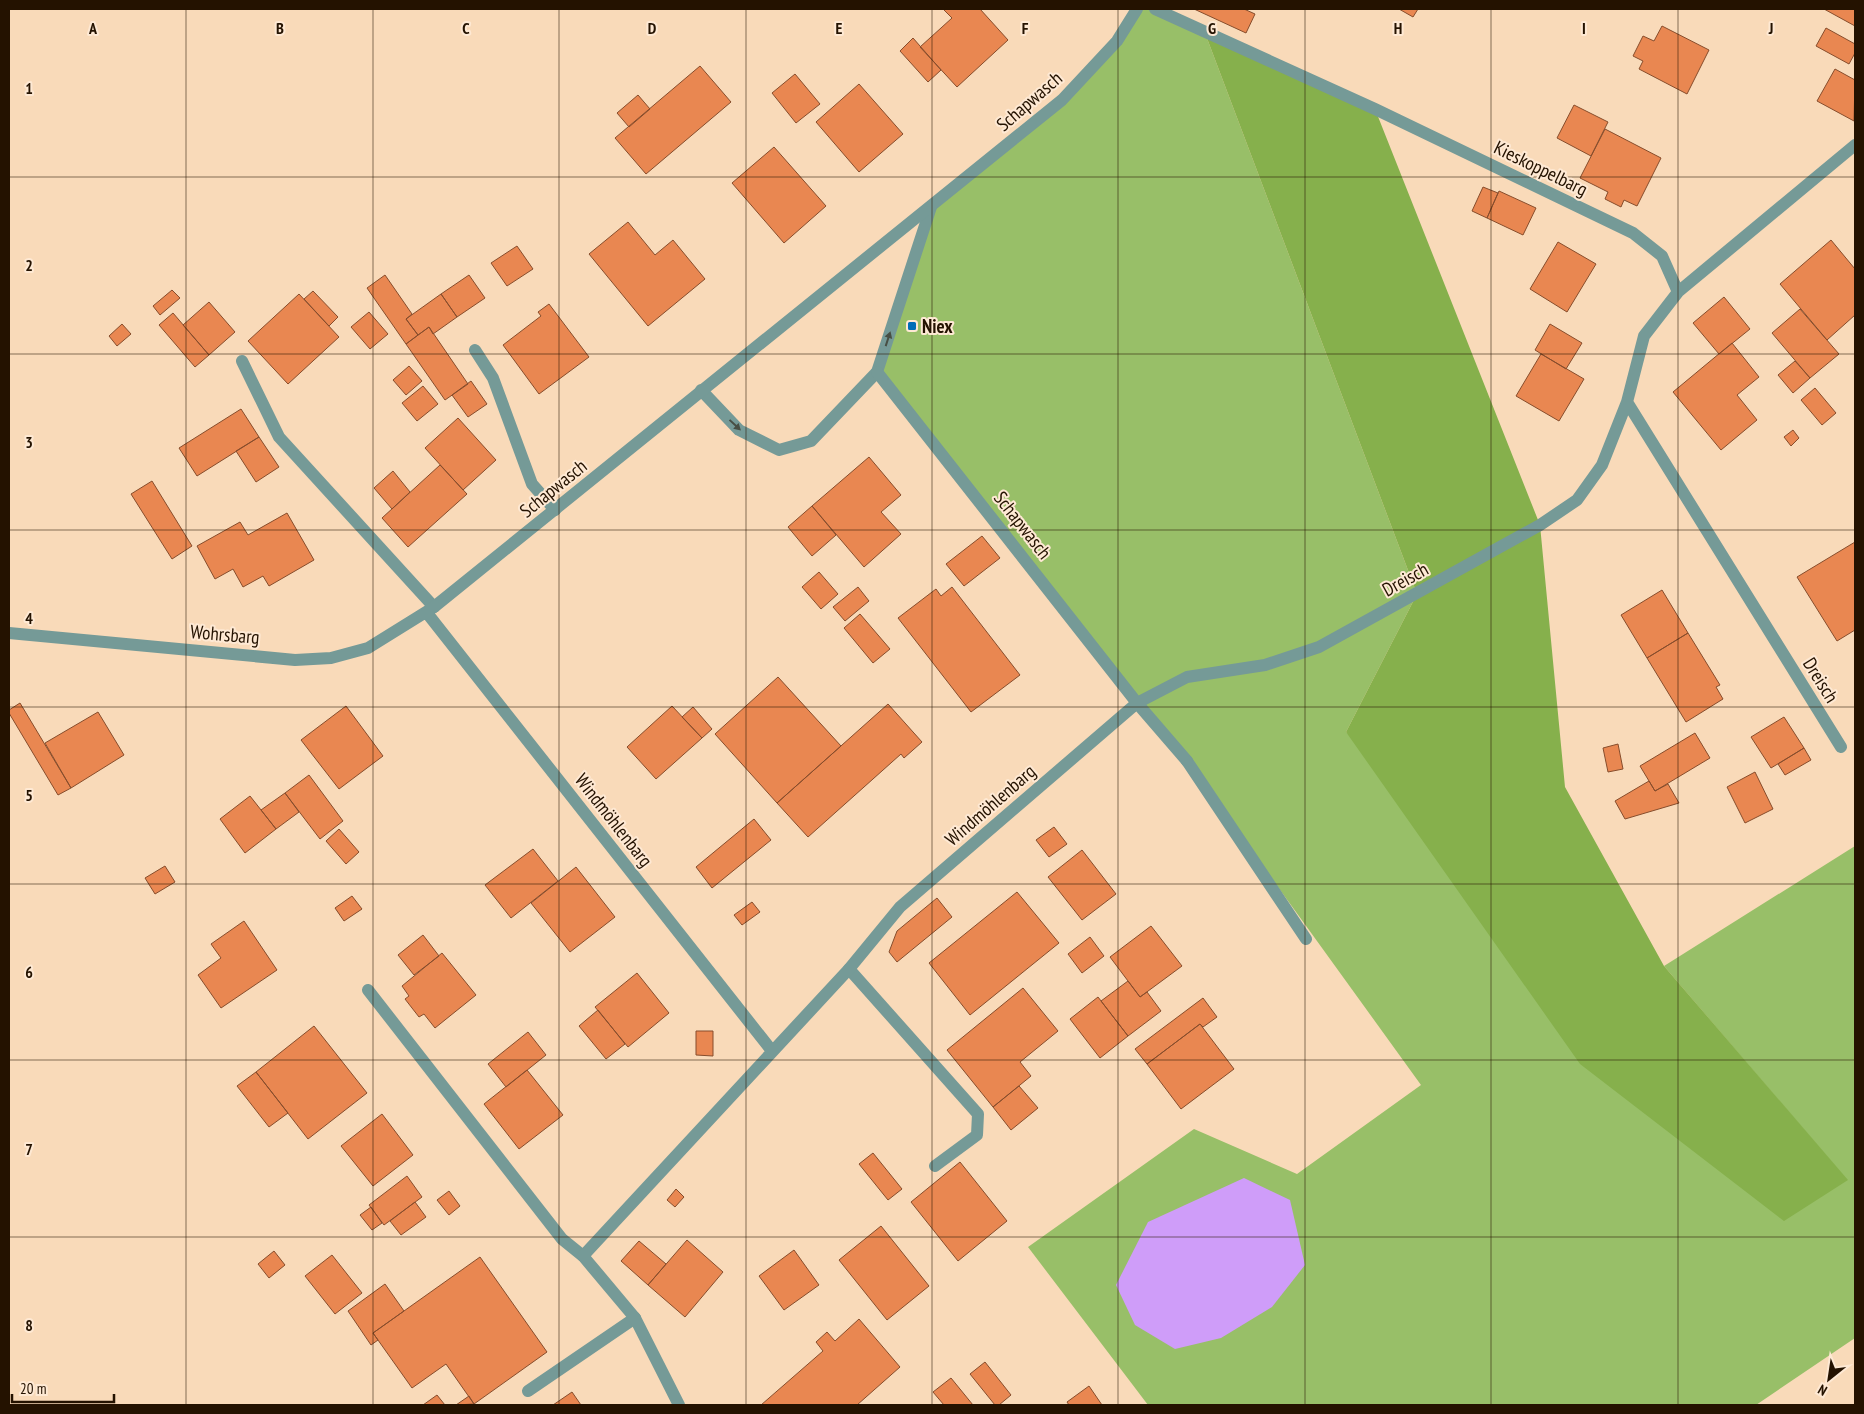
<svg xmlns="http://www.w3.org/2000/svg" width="1864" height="1414" viewBox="0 0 1864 1414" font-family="'PT Sans Narrow',sans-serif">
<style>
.green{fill:#98bf68}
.forest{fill:#86b04c}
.water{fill:#cf9df9}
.building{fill:#e98751;stroke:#874d2c}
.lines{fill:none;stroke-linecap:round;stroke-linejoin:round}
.service{stroke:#759a97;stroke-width:12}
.minor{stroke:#759a97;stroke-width:12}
.oneway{fill:#484f44}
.grid{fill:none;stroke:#241200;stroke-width:1;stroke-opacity:0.55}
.poi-dot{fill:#006db8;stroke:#fee9d4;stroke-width:2}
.labels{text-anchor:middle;stroke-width:4;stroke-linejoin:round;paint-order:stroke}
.street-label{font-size:19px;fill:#241200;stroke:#fee9d4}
.poi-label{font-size:19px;font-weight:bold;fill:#241200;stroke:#fee9d4;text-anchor:start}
.grid-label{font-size:16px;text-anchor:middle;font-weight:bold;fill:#241200;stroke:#fee9d4;stroke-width:4;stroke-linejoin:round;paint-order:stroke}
</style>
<rect width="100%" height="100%" fill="#f9dab9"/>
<!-- green -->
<path class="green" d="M1137,9h18l50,24 212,561 -71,138 501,448 -183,-214 191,-120v492l-99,67h-608l-120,-158 166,-118 103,45 124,-89 -234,-324 -310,-389 54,-165 131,-107z"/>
<!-- forest -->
<path class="forest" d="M1205,33l170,76 165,416 25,262 99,179 184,214 -64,41 -204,-157 -234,-332 71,-138z"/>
<!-- water -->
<path class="water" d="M1244,1178l46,22 15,65 -33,42 -51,31 -46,11 -40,-24 -19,-40 32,-63z"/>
<!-- building -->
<path class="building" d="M945,9h35l28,31 -51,47 -37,-40 32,-29 -8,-8z
M1194,9h50l11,5 -9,19z
M1399,9h19l-5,8z
M1824,9h31v17z
M1662,26l47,24 -22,44 -48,-25 4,-8 -10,-5 10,-20 11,5z
M1826,28l29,16v9l-6,11 -33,-18z
M913,38l28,32 -13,12 -28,-31z
M700,66l31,36 -85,72 -31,-36z
M1835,69l20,11 -1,41 -37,-20z
M795,74l25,30 -24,19 -24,-30z
M859,84l44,50 -44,38 -43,-50z
M638,95l12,14 -21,18 -12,-14z
M1574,105l34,17 -17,34 -34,-18z
M1605,129l56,29 -24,48 -13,-6 -3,7 -16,-8 3,-7 -28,-14z
M774,147l52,59 -42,37 -52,-60z
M1483,187l15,6 -11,25 -15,-7z
M1499,191l37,17 -13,27 -36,-17z
M628,222l27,33 18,-15 32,39 -57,47 -59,-72z
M1831,240l24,29v46l-28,25 -47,-56z
M1558,242l38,22 -29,48 -37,-23z
M517,246l16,23 -26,17 -16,-23z
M385,275l27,39 -6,5 12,16 -12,9 -39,-56z
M469,275l16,23 -28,19 -16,-23z
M172,290l8,8 -20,17 -7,-9z
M313,291l25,26 -9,9 -25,-27z
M299,294l40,43 -51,47 -40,-43z
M441,294l16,23 -24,17 -4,-7 -11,8 -12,-16z
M1724,297l26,32 -31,25 -26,-31z
M209,302l26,30 -26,23 -26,-30z
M549,304l40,53 -50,37 -36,-49 38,-29 -3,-4z
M1800,309l39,45 -29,24 -38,-45z
M369,312l19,22 -18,15 -19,-22z
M173,313l36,42 -14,12 -36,-42z
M122,324l9,10 -14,12 -8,-10z
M1550,324l32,19 -16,26 -31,-19z
M429,327l39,57 -23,16 -39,-56z
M1732,343l27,34 -22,18 20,25 -36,30 -48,-58z
M1541,354l43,25 -25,42 -43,-25z
M1795,361l15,17 -17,15 -15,-18z
M409,366l13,15 -16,14 -13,-15z
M471,381l16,23 -19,13 -16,-22z
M423,386l15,18 -21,17 -15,-18z
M1815,388l21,25 -14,12 -21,-25z
M241,409l18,28 -62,39 -18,-28z
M458,418l38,42 -33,30 -38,-42z
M1793,430l6,8 -8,8 -7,-9z
M259,437l20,30 -23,15 -20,-31z
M869,457l32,38 -20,17 20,22 -37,33 -52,-61z
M440,465l27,29 -59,53 -26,-29z
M393,471l17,21 -18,17 -18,-21z
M152,481l40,65 -20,13 -41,-65z
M812,506l24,29 -24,21 -24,-29z
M287,513l27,47 -45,26 -6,-10 -20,11 -10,-18 -18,10 -18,-33 43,-24 8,13z
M982,536l18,22 -36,28 -18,-22z
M1855,542v88l-18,11 -40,-64z
M819,572l19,22 -17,15 -19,-22z
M858,587l11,14 -24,20 -12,-14z
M952,587l68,88 -49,37 -73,-94 38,-29 5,7z
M1662,590l26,43 -41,25 -26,-43z
M860,614l30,35 -17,14 -29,-35z
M1688,633l32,52 -4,2 7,12 -37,23 -39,-64z
M778,677l63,69 -64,57 -62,-69z
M20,703l51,85 -13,7 -49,-82v-3z
M888,704l34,38 -18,16 -3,-4 -93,83 -31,-34z
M346,706l37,50 -44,33 -38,-49z
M672,706l30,32 -46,41 -29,-32z
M693,707l19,22 -10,9 -20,-21z
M98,712l26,43 -53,33 -26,-45z
M1784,717l20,31 -33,20 -20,-31z
M1695,733l15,25 -55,33 -15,-25z
M1618,744l5,25 -15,3 -5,-24z
M1804,748l7,12 -26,15 -7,-11z
M1755,772l18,37 -28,14 -18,-36z
M309,775l34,46 -23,18 -35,-46z
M1649,781l6,10 13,-7 11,19 -54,16 -10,-18z
M285,793l14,19 -23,17 -15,-19z
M250,796l26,33 -31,24 -25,-34z
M754,819l17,21 -59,48 -16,-21z
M1054,827l13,17 -18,13 -13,-17z
M339,829l20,23 -13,12 -20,-23z
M533,849l25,32 -47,37 -26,-33z
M1082,850l34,44 -34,26 -34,-43z
M165,866l10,16 -20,12 -10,-16z
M576,867l39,50 -45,35 -39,-49z
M1017,892l42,51 -89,72 -41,-52z
M352,896l10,13 -18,12 -9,-13z
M937,898l15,19 -55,45 -8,-10 8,-21z
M752,902l8,10 -18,13 -8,-10z
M244,921l33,49 -56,38 -23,-33 23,-17 -10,-14z
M1151,926l31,40 -42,31 -30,-40z
M423,935l16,21 -25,19 -16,-20z
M1090,937l14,19 -22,17 -14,-19z
M442,953l34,42 -41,33 -11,-14 -5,3 -14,-18 4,-3 -7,-10z
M637,973l32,40 -41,34 -33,-40z
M1128,981l12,16 7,-5 14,19 -33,25 -27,-35z
M1023,988l35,43 -38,31 11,14 -38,31 -46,-57z
M1098,997l30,39 -28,22 -30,-39z
M1203,998l14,19 -14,10 -3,-3 -53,40 -12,-15z
M598,1010l27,34 -19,15 -27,-33z
M1200,1024l34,45 -53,40 -34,-45z
M314,1026l53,67 -59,46 -52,-67z
M696,1031h17v25l-17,-1z
M528,1032l18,23 -40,32 -18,-23z
M527,1070l36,45 -44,34 -35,-45z
M256,1072l32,41 -19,14 -32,-41z
M1019,1086l19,22 -27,22 -18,-23z
M382,1114l31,41 -40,31 -32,-40z
M873,1153l29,36 -14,11 -29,-36z
M960,1162l47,59 -49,40 -47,-59z
M407,1176l15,21 -38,28 -15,-20z
M676,1189l8,8 -9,10 -8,-7z
M449,1191l11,15 -11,9 -12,-15z
M415,1202l11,15 -25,18 -11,-14z
M371,1207l11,16 -10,7 -12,-15z
M881,1226l48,60 -42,34 -48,-60z
M687,1240l36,32 -38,45 -37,-32z
M639,1241l27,23 -18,21 -27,-24z
M794,1250l25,35 -35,25 -25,-34z
M274,1251l11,14 -16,13 -11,-14z
M332,1255l30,38 -27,21 -30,-38z
M480,1257l67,95 -73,52 -28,-40 -34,24 -39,-55z
M385,1284l19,27 -31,22 5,7 -7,5 -23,-34z
M859,1319l41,48 -43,38h-96l62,-54 -7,-9 11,-10 8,9z
M985,1362l26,33 -12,10h-4l-25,-31z
M951,1378l22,27h-29l-11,-13z
M1089,1386l13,19h-33l-2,-3z
M572,1392l9,13h-28z
M437,1395l8,10h-22z
M469,1396l5,8 -18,1z"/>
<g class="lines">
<!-- service -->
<path class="service" d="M475,350l18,28 39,106 23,26
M242,361l37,76 155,170
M701,390l38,40 40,20 32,-9 66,-69 54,-165
M1187,761l119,178
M849,969l129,145 -1,21 -42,31
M368,990l194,249 21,17
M528,1391l107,-73"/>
<!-- minor -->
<path class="minor" d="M1155,9l220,100 258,124 29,23 16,36
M877,372l260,331 50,58
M1627,402l214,345
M427,613l345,438
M9,633l286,27 36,-2 37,-10 66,-41 628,-507 55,-59 20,-32
M679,1405l-44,-87 -52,-62 266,-287 51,-62 237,-204 50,-26 78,-12 54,-18 221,-122 37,-25 25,-35 25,-63 17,-66 34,-44 177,-147"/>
</g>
<!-- one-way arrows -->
<defs><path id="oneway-solid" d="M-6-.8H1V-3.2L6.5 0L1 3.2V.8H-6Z" transform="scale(1.25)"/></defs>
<g class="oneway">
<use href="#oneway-solid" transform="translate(888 339) rotate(-72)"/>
<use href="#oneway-solid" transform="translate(735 425) rotate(43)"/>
</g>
<!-- grid -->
<path class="grid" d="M186,9v1396M373,9v1396M559,9v1396M746,9v1396M932,9v1396M1118,9v1396M1305,9v1396M1491,9v1396M1678,9v1396M9,177h1846M9,354h1846M9,530h1846M9,707h1846M9,884h1846M9,1060h1846M9,1237h1846"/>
<!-- markers -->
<rect class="poi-dot" x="907" y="321" width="10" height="10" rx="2.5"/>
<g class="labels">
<!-- street labels -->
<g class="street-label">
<text transform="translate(1029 101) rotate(-41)" y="7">Schapwasch</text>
<text transform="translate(1541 168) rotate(26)" y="7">Kieskoppelbarg</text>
<text transform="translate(553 488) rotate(-39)" y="7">Schapwasch</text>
<text transform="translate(1023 525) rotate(52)" y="7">Schapwasch</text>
<text transform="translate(1405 579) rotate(-29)" y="7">Dreisch</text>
<text transform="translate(225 634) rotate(5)" y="7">Wohrsbarg</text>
<text transform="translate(1821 680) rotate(58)" y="7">Dreisch</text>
<text transform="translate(990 805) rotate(-41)" y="7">Windmöhlenbarg</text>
<text transform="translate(614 820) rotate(52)" y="7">Windmöhlenbarg</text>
</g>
<!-- poi labels -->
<g class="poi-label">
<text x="922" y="333">Niex</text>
</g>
</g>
<g class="grid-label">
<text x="93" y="34">A</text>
<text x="280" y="34">B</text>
<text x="466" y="34">C</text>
<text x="652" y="34">D</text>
<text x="839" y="34">E</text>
<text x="1025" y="34">F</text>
<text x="1212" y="34">G</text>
<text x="1398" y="34">H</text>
<text x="1584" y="34">I</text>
<text x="1771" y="34">J</text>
<text x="29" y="94">1</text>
<text x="29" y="271">2</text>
<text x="29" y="448">3</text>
<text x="29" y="624">4</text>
<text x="29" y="801">5</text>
<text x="29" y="978">6</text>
<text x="29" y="1155">7</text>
<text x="29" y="1331">8</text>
</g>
<!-- border -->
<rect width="1864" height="1414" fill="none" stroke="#241200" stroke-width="20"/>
<!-- north arrow -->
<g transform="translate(1829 1379) rotate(210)" stroke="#fee9d4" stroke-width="4" paint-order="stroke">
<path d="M0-4L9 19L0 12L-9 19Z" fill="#241200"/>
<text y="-8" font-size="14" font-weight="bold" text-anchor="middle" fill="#241200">N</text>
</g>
<!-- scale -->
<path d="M12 1394v8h102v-8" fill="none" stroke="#241200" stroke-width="2.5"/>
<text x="20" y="1394" font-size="15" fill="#241200" stroke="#fee9d4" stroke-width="4" paint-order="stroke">20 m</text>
</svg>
